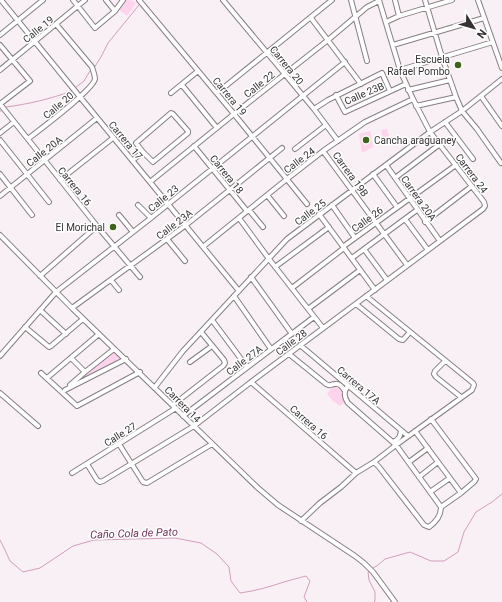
<svg xmlns="http://www.w3.org/2000/svg" width="502" height="602" viewBox="0 0 502 602" font-family="Roboto,sans-serif">
<style>
.green{fill:#fed3ec}
.lines{fill:none;stroke-linecap:round;stroke-linejoin:round}
.stream{stroke:#d29dbd;stroke-width:1}
.minor-casing{stroke:#867e83;stroke-width:6}
.minor{stroke:#fff;stroke-width:4}
.poi-dot{fill:#40631c;stroke:#fff;stroke-width:1.5}
.labels{text-anchor:middle;stroke-width:3;stroke-linejoin:round;paint-order:stroke}
.street-label{font-size:10px;fill:#363234;stroke:#fff}
.poi-label{font-size:10px;fill:#363234;stroke:#fff;text-anchor:end}
.water-label{font-size:11px;font-style:italic;fill:#72325c;stroke:#fff}
</style>
<rect width="100%" height="100%" fill="#f9f0f5"/>
<!-- green -->
<path class="green" d="M127,0h4l5,3 -9,13 -8,-6z
M387,129l3,11 -6,2 -3,-12z
M370,131l3,16 -11,6 -3,-19z
M114,350l9,9 -47,24 -1,-1z
M334,385l9,7 1,11 -4,3 -7,-5 -6,-7z"/>
<g class="lines">
<!-- stream -->
<path class="stream" d="M94,68l7,-11 7,-14 31,-38
M75,88l9,-7 6,-10
M6,107c23,-3 44,-8 66,-16
M0,111h1
M0,540l4,8 6,13 13,11 17,-4 33,-22 21,-6 81,-2 26,5 16,11 12,13 2,14 9,12c15,-2 29,-6 44,-11 7,-2 14,-4 22,-6l4,5 -6,16 3,5
M373,568l5,-3 7,-6 25,-7 21,9h13l14,-9 6,-20 12,-20 16,-10 10,-8
M370,570l-2,2 1,8 6,12v9l-1,1"/>
<!-- minor casing -->
<g class="minor-casing">
<path id="minor" d="M1,0l79,97 70,85 89,109
M73,0l22,28 20,-17 8,-11
M106,0l9,11
M139,0l95,114 73,90
M223,0l91,109 24,32
M351,0l16,61
M395,0l4,16
M425,0l17,57 14,40 6,14 15,18 24,34
M478,0l24,68
M311,18l50,66
M386,22l13,-6 53,-16
M0,35l43,-35
M0,45l30,36 -30,23
M393,45l91,-27
M0,70l85,-70
M400,70l93,-28
M182,85l35,43
M408,90l42,-10
M171,93l27,-22
M217,93l115,-93
M336,95l9,17 61,-28
M481,96l21,30
M0,104l97,122 43,51
M416,106l40,-9
M314,109l14,-9 54,-27 8,18
M171,113l2,1 15,17v2l-35,29 -10,-10 -7,-9z
M445,122l28,37
M0,133l14,-11
M28,139c11,-9 65,-49 67,-60 0,-4 -2,-8 -3,-12l-36,-43
M0,140l49,62
M194,146l53,65
M295,149l31,-24
M323,151l84,114
M133,160l10,-8
M386,165l54,76
M0,174l32,41
M373,174l24,33
M395,178l45,-34
M60,180l53,-42
M150,182l84,-68 94,-74 39,-33 12,-6
M267,195l17,21
M0,196l97,-78
M138,205l13,13
M332,205l23,33
M249,210l14,17
M319,214l56,76
M119,215l14,17
M239,218l30,41 54,69
M405,219l23,31
M425,222l47,-36
M0,235l72,73 186,180 20,17 77,51 9,7 9,9 22,30
M167,239l18,22
M204,246l83,-67 36,-28 42,-29 48,-23
M364,249l23,31
M352,258l65,-48
M275,267l54,-40
M40,276l57,-50
M251,277l41,57
M111,280l8,10
M292,288l52,-40v-2l11,-8 101,-73
M234,296l37,53
M356,304l43,35 4,1 7,-8
M72,308l114,-83 96,-77
M308,309l52,-39
M40,310l26,24
M212,320l35,47
M25,327l24,20 2,-1 32,-27
M300,345l108,91
M289,354l37,30c5,3 4,0 9,0 4,-1 8,4 10,7
M0,356l56,-64 95,-74 194,-156
M71,358l14,14
M445,361l-10,10 -1,3 2,3 25,20
M190,362l22,-16
M41,373l36,33 63,-34
M47,378l52,-44
M251,382l105,91
M70,385l15,-13 29,-23
M348,386c-5,6 -4,11 0,17l48,42 45,62
M155,387l28,-36 104,-112 143,-107 32,-21 40,-32
M65,390l61,-31
M0,393l38,33
M173,405l50,-39 2,-3 -1,-3 -23,-28
M183,416l131,-99
M415,431l46,62 13,-11 2,-3 -45,-60
M393,442c6,-3 7,-5 8,-11
M119,444l24,38 4,1 65,-39
M374,462l5,5 45,58 5,2c7,-5 12,-11 12,-20l20,-14
M409,462l19,-14
M87,464l10,16 3,2 3,-1 91,-55 57,-44 232,-173 2,-3 -1,-4 -54,-70 -17,-33 -13,-29 -21,-70
M72,473l104,-65
M419,477l19,-15
M430,492l20,-14
M301,521l19,-18 21,-16 15,-14 18,-11 22,-17 76,-55 2,-5 -1,-2 -107,-87"/>
</g>
<!-- minor -->
<use href="#minor" class="minor"/>
</g>
<!-- markers -->
<g class="poi-dot">
<circle cx="458" cy="65" r="4"/>
<circle cx="366" cy="140" r="4"/>
<circle cx="113" cy="227" r="4"/>
</g>
<g class="labels">
<!-- street labels -->
<g class="street-label">
<text transform="translate(38 29) rotate(-39)" y="4">Calle 19</text>
<text transform="translate(287 65) rotate(51)" y="4">Carrera 20</text>
<text transform="translate(259 84) rotate(-38)" y="4">Calle 22</text>
<text transform="translate(364 93) rotate(-23)" y="4">Calle 23B</text>
<text transform="translate(230 96) rotate(50)" y="4">Carrera 19</text>
<text transform="translate(58 105) rotate(-40)" y="4">Calle 20</text>
<text transform="translate(126 140) rotate(50)" y="4">Carrera 17</text>
<text transform="translate(44 151) rotate(-38)" y="4">Calle 20A</text>
<text transform="translate(299 160) rotate(-37)" y="4">Calle 24</text>
<text transform="translate(472 173) rotate(53)" y="4">Carrera 24</text>
<text transform="translate(227 174) rotate(51)" y="4">Carrera 18</text>
<text transform="translate(351 174) rotate(54)" y="4">Carrera 19B</text>
<text transform="translate(75 186) rotate(51)" y="4">Carrera 16</text>
<text transform="translate(163 198) rotate(-39)" y="4">Calle 23</text>
<text transform="translate(419 198) rotate(55)" y="4">Carrera 20A</text>
<text transform="translate(310 212) rotate(-37)" y="4">Calle 25</text>
<text transform="translate(367 219) rotate(-36)" y="4">Calle 26</text>
<text transform="translate(174 224) rotate(-37)" y="4">Calle 23A</text>
<text transform="translate(291 342) rotate(-37)" y="4">Calle 28</text>
<text transform="translate(244 360) rotate(-37)" y="4">Calle 27A</text>
<text transform="translate(359 385) rotate(40)" y="4">Carrera 17A</text>
<text transform="translate(183 404) rotate(45)" y="4">Carrera 14</text>
<text transform="translate(309 422) rotate(41)" y="4">Carrera 16</text>
<text transform="translate(120 434) rotate(-32)" y="4">Calle 27</text>
</g>
<!-- poi labels -->
<g class="poi-label">
<text x="450" y="63">Escuela<tspan x="450" dy="12">Rafael Pombo</tspan></text>
<text x="374" y="144" text-anchor="start">Cancha araguaney</text>
<text x="105" y="231">El Morichal</text>
</g>
<!-- water labels -->
<g class="water-label">
<text transform="translate(134 533) rotate(-2)" y="4">Caño Cola de Pato</text>
</g>
</g>
<!-- north arrow -->
<g transform="translate(474 28) rotate(127)" stroke="#ffffff" stroke-width="3" paint-order="stroke">
<path d="M0-3L7 15L0 10L-7 15Z" fill="#363234"/>
<text y="-6" font-size="11" font-weight="bold" text-anchor="middle" fill="#363234">N</text>
</g>
</svg>
